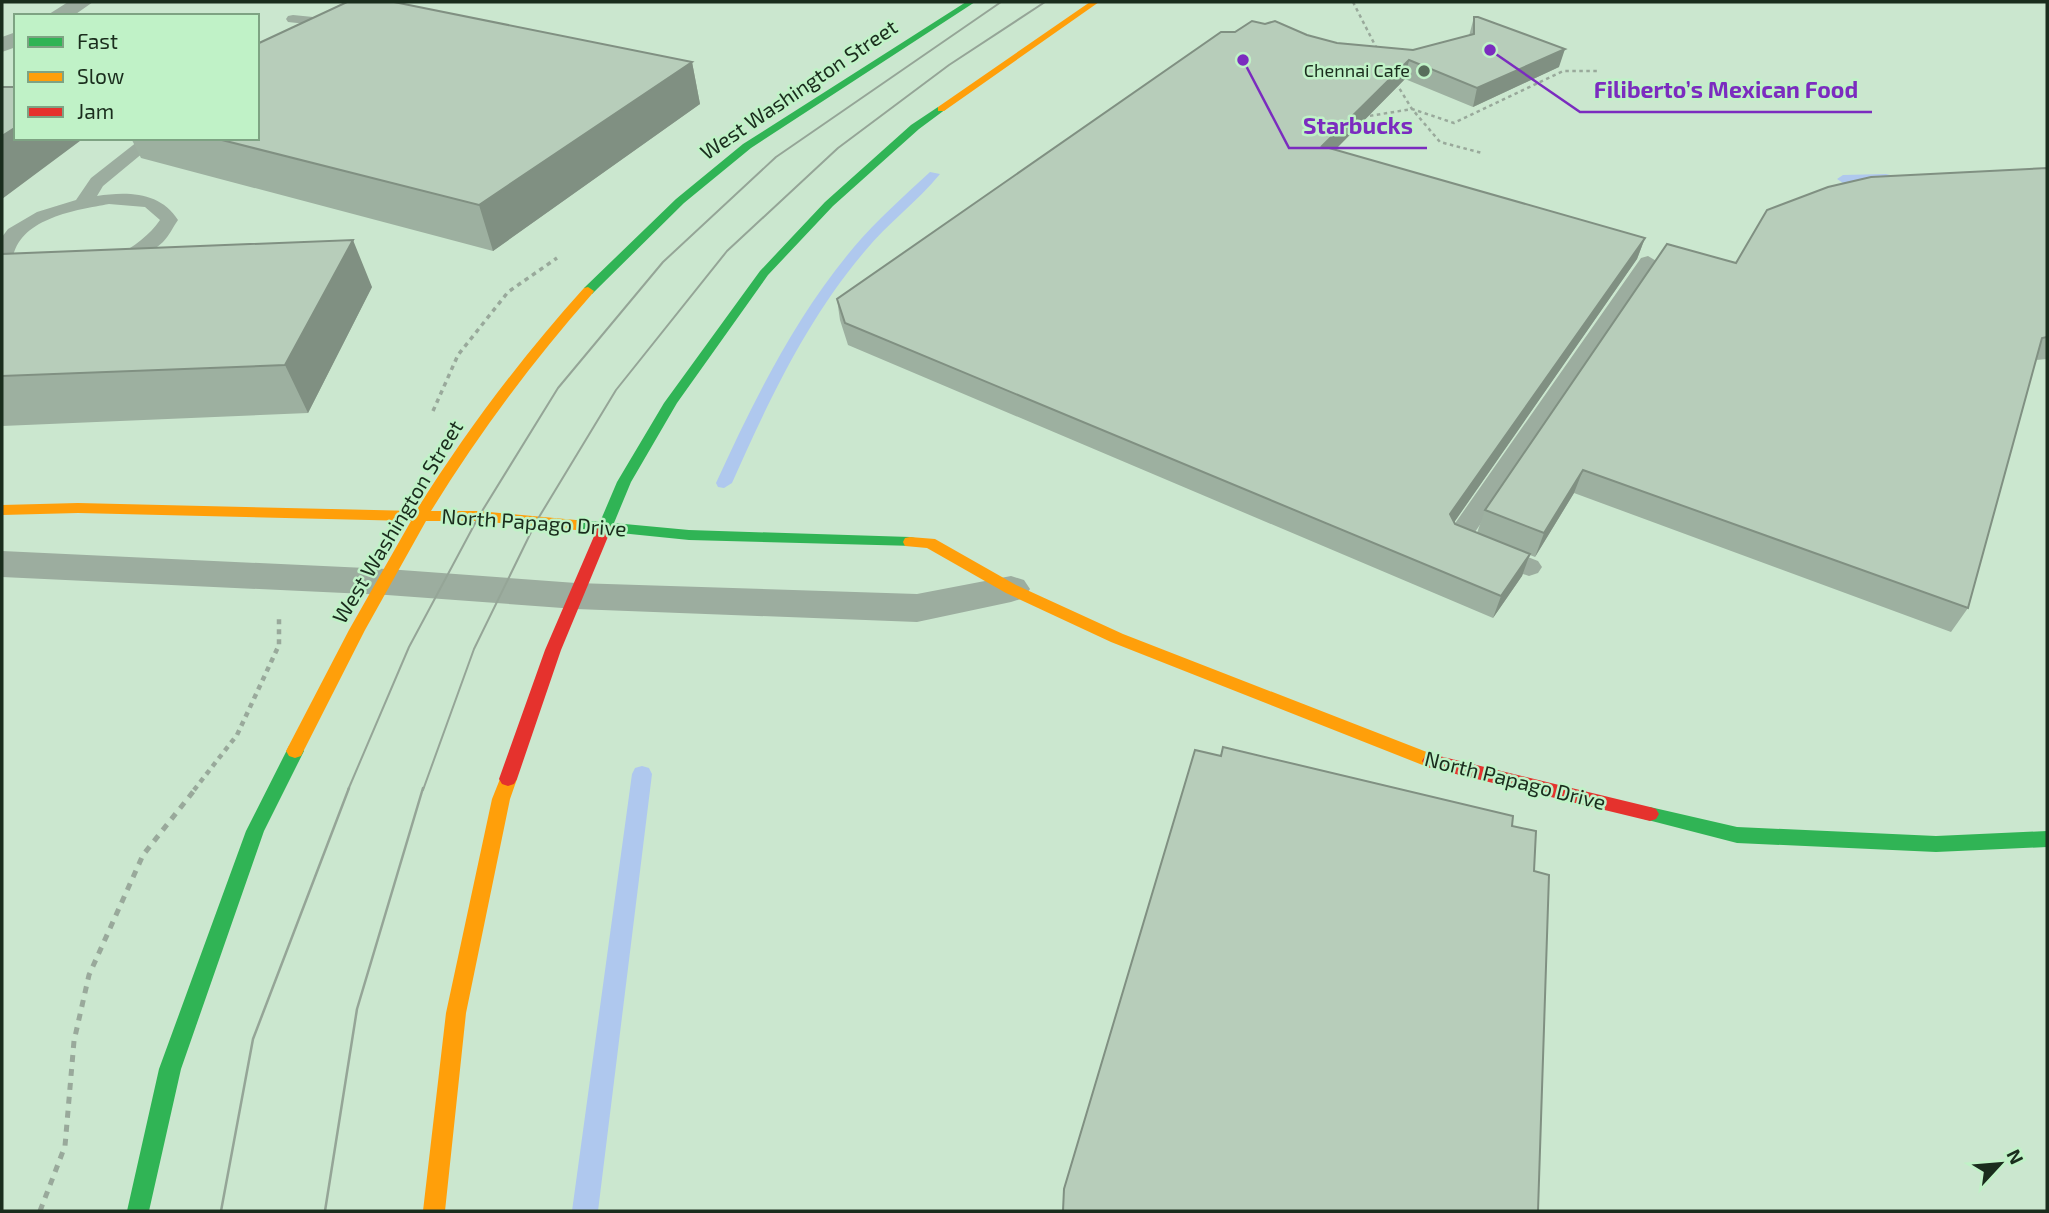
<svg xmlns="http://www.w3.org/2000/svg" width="2049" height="1213" viewBox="0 0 2049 1213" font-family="'Exo 2',sans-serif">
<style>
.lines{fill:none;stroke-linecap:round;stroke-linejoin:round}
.stream{fill:#afc8ee;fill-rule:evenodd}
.path-far3{stroke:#99a99b;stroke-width:2.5;stroke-dasharray:3.5 3.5;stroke-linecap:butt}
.path-far2{stroke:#99a99b;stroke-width:3.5;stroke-dasharray:4.5 4.5;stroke-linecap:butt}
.path-far1{stroke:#99a99b;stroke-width:4.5;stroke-dasharray:5 5;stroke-linecap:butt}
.path{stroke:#99a99b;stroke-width:5;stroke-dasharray:7 7;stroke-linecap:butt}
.lane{fill:#9cad9f;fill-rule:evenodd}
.street{fill:#9cad9f;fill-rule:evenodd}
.fast{fill:#30b455;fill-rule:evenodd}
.slow{fill:#ff9f0a;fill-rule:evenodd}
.jam{fill:#e5322d;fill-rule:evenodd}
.tram-far1{stroke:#95a597;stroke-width:2}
.tram{stroke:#95a597;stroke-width:2.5}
.wall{fill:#9db0a0}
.shaded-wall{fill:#809082}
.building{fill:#b7cdba;stroke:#809082;stroke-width:2}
.poi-dot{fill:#586e5b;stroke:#c0f2c7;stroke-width:2.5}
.labels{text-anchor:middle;stroke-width:5;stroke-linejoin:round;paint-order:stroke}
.far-poi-label{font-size:18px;fill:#1a2d1d;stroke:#c0f2c7;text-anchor:end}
.street-label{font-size:21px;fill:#1a2d1d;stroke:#c0f2c7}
.leader{fill:none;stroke:#7b2cbf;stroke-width:2.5}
.callout-dot{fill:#7b2cbf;stroke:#c0f2c7;stroke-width:2.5}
.callout-label{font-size:23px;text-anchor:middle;font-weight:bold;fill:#7b2cbf;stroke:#c0f2c7;stroke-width:5;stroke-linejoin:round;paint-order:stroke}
</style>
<rect width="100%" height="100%" fill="#cbe7cf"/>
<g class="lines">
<!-- stream -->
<path class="stream" d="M930,172l10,2c-23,28 -52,49 -75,77 -58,68 -97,151 -133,232l-8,5 -6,-1 -2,-4c38,-83 79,-166 138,-236 23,-27 50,-51 76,-75z
M1886,174l4,1v6l-47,2 -6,-4 6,-4z
M642,766l7,2 3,6 -54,437h-26l60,-437 3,-6z"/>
<!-- path-far3 -->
<path class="path-far3" d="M1353,2l25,49
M1396,83l16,26 28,33 42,11
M1363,117l49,-8 42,14 109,-52h35"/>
<!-- path-far2 -->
<path class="path-far2" d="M433,411l25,-56 50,-63 49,-34"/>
<!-- path-far1 -->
<path class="path-far1" d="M194,790l43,-55 42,-90v-27"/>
<!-- path -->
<path class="path" d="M40,1211l25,-65 9,-105 15,-66 54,-120 53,-67"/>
<!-- lane -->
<path class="lane" d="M293,15l50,5 7,4 -7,4 -55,-6 -2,-3 2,-3z
M142,138h19l-58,48 -6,10c30,-5 64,-4 81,24 -5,7 -9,16 -15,22 -39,35 -116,54 -161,25v-30l6,-8 29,-17 39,-12 15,-22zM109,204l36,3 15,13c-29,42 -103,65 -147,37 8,-39 63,-47 96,-53z
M1648,256l10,6 -185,273 65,26 4,6 -4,6 -9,3 -9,-3 -71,-29 -3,-6 3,-6 192,-274z"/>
<!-- street -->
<path class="street" d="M68,2h25l-20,14h-27z
M16,32v15l-14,5v-15z
M2,551l385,18 189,14 341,11 94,-18 13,4 6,9 -6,9 -13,4 -94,20 -341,-13 -189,-14 -385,-18z"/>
<!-- fast -->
<path class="fast" d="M966,2h9l-224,146 -67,55 -92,91h-8v-6l92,-89 67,-55z
M938,107l8,2 -27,20 -86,77 -65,69 -91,128 -46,79 -17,41 75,7 221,7 5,1 2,4 -2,4 -226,-6 -118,-12 -2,-3 7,-5 24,2 17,-40 47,-79 96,-132 65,-69 86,-77z
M295,744l6,2 3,5 -40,80 -83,238 -32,142h-22l32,-142 87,-238 43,-85z
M1650,807l87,20 199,9 111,-5v16l-111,5 -199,-9 -93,-24 -3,-5 3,-5z"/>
<!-- slow -->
<path class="slow" d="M1090,2h9l-155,109h-6v-4z
M588,287l6,4 -2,3c-60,68 -113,139 -161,217h48l97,9 7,5 -7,5 -97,-9h-53l-61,109 -64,126 -6,2 -6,-2 -3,-5 63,-121 62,-109 -333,-8 -76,2v-10l76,-2 338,8c50,-80 105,-153 168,-223z
M910,537l25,2 81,46 107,49 314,122 3,5 -3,5 -6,2 -6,-2 -314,-124 -105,-49 -79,-45 -22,-2 -2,-4 2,-4z
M508,772l6,2 3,5 -7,20 -44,214 -21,198h-22l23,-198 46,-214 10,-25z"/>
<!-- jam -->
<path class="jam" d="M605,522l7,5 -51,123 -44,129 -3,5 -6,2 -6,-2 -3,-5 46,-129 53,-123z
M1431,754l219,53 6,2 3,5 -3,5 -6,2 -219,-53 -6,-2 -3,-5 3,-5z"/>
<!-- tram-far1 -->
<path class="tram-far1" d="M348,790l61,-143 70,-131 79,-128 105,-126 113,-105 225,-155
M423,790l51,-141 62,-127 80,-132 111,-139 111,-103 111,-83 96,-63"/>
<!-- tram -->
<path class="tram" d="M221,1211l32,-172 96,-251
M325,1211l32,-202 66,-221"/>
</g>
<!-- wall -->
<path class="wall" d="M1474,17l85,50 -86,40 -68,-28 -70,71 310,88 -8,21 -183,263 1,2 22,9 8,-23 251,-247 311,-95v191l-11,1 -68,248 -17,24 -377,-139 -39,64 -5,-2 -8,21 -29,42 -645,-273 -8,-25 -3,-21 470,-264 30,8 76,7 56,-14z
M692,62l8,42 -207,147 -352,-93 -10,-20h126z
M2,254l370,33 -64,126 -306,13z"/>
<!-- shaded-wall -->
<path class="shaded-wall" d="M1565,49l-6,18 -86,40 4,-19z
M1409,60l-4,19 -86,87 3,-20z
M692,62l8,42 -207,147 -14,-46z
M16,127v11h68l-82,61v-63z
M1645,238l-8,21 -193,278 6,-23z
M353,240l19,47 -64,126 -23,-48z
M1583,470l-9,23 -39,64 9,-24z
M1530,554l-8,22 -29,42 8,-22z"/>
<!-- building -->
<path class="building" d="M347,2h47l298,60 -213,143 -265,-67h43v-94z
M1474,17h4l87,32 -88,39 -68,-28 -87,86 323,92 -195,276 5,10 75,30 -29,42 -656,-273 -8,-24 384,-267h14l17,-11 13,3 10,-3 32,14 30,8 76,7 61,-16z
M2,87h14v40l-14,9z
M2047,168v169l-5,1 -74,270 -385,-138 -39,63 -59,-23 182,-266 69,19 31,-53 61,-23 43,-10z
M353,240l-68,125 -283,11v-122z
M1223,747l290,69 -1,10 24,5 -2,40 15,4 -11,336h-475l1,-22 131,-439 26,6z"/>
<!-- markers -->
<circle class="poi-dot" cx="1424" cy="71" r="7"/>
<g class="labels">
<!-- far-poi labels -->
<g class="far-poi-label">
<text x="1410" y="77">Chennai Cafe</text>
</g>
<!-- street labels -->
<g class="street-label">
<text transform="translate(799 90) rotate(-34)" y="7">West Washington Street</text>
<text transform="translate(398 522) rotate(-59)" y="7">West Washington Street</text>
<text transform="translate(534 523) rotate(4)" y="7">North Papago Drive</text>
<text transform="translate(1515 781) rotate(14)" y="7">North Papago Drive</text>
</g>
</g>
<!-- callouts -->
<path class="leader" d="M1490 50L1580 112H1872M1243 60L1289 148H1427"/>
<g class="callout-dot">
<circle cx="1490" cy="50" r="7"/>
<circle cx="1243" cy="60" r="7"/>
</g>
<g class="callout-label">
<text x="1726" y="98">Filiberto’s Mexican Food</text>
<text x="1358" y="134">Starbucks</text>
</g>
<!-- border -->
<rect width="2049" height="1213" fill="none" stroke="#1a2d1d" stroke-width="7"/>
<!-- legend -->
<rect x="14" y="14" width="245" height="126" fill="#c0f2c7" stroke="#7ea383" stroke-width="2"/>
<rect x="28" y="37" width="35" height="10" fill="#30b455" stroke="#7ea383" stroke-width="2"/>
<text x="77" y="49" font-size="21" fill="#1a2d1d">Fast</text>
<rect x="28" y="72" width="35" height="10" fill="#ff9f0a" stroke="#7ea383" stroke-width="2"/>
<text x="77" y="84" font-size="21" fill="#1a2d1d">Slow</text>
<rect x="28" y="107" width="35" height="10" fill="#e5322d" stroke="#7ea383" stroke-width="2"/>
<text x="77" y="119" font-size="21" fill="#1a2d1d">Jam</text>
<!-- north arrow -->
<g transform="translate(2000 1164) rotate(64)" stroke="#c0f2c7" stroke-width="5" paint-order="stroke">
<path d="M0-5L12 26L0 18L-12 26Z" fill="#1a2d1d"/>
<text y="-10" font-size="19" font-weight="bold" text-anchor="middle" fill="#1a2d1d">N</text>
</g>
</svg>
